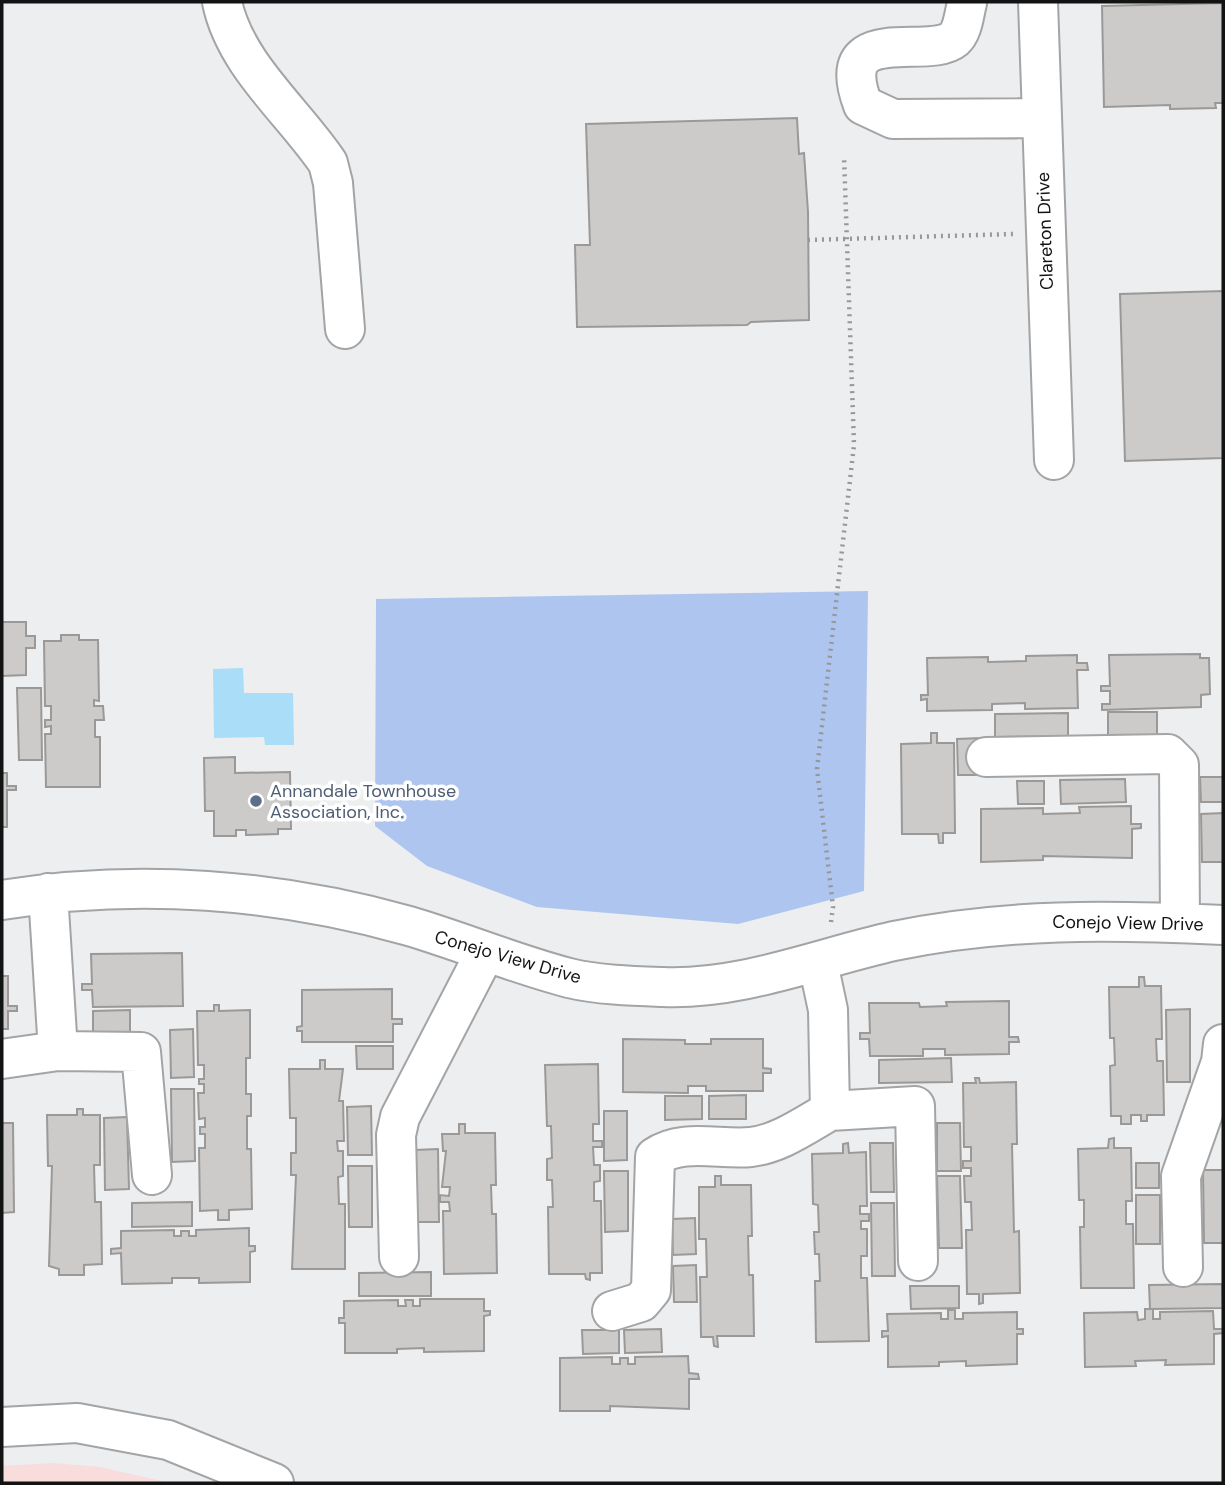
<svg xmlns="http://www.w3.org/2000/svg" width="1225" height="1485" viewBox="0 0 1225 1485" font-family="'DM Sans',sans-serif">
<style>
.education{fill:#f8dddc}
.green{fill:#aec5f0}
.water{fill:#a9ddf8}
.building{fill:#cdcbca;stroke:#9b9997;stroke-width:2}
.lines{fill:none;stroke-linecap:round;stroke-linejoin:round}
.minor-casing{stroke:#a3a4a6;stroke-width:42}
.path{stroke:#969798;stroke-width:4.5;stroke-dasharray:2 5;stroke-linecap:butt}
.minor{stroke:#fff;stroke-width:38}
.service-dot{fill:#5c6f8a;stroke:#fff;stroke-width:2.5}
.labels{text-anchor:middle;stroke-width:7;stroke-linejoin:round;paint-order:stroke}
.street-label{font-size:18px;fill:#121313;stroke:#fff}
.service-label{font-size:18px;fill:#4e5e75;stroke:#fff;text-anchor:start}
</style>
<rect width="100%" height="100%" fill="#edeef0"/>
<!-- education -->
<path class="education" d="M53,1463l47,4 70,16h-168v-17z"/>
<!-- green -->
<path class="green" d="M868,591l-4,300 -126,33 -201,-17 -110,-41 -52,-40 1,-227z"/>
<!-- water -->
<path class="water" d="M243,668l1,25h49l1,52h-29l-1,-8 -50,1 -1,-69z"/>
<!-- building -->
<path class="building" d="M1223,3v100h-8l1,5 -46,1v-4l-66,2 -2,-101z
M797,118l2,36 5,-1 4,59 1,108 -58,2 -4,3 -170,2 -2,-82h15l-4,-121z
M1223,291v167l-98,3 -5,-167z
M2,622h24v14h9v12h-9v27l-24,1z
M61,635h18v5h19l1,61 -5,-1v6h9l1,14h-9v17h5v50h-54l-1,-53h6v-8l-6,1v-7h6v-14h-6l-1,-65h17z
M1200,654v4h9l1,36 -9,1v12l-99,3v-6h8v-13h-9v-5h9l-1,-31z
M1077,655v8h10l1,7h-11l1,38 -53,1v-6l-33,1v6l-65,1v-12l-6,1v-5h7l-1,-37 61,-1v5l38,-1v-5z
M17,688h24l1,72h-23z
M1108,712h49v23h-49z
M1068,713v23l-73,1v-23z
M931,733h6v10h17l1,90h-12v10h-4l-1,-9h-36l-1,-90 30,-1z
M981,738v37h-23l-1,-36z
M235,757v16l55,-1 1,57h-13v5l-32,1v-5h-10v6h-22v-25h-9l-1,-53z
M2,773h5v13h9v4h-9v37h-5z
M1200,777h23v25h-22z
M1125,779l1,23 -65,2 -1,-24z
M1017,781h27v23h-26z
M1131,806v18h10v4l-9,1v29l-89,-2v4l-62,2v-53l62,-1v6l37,-1 -1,-6z
M1223,813v49h-21l-1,-48z
M182,953l1,53 -90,1 -1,-17h-10v-6h10l-1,-30z
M2,976h6v30h9v5h-9v18h-6z
M1139,977h5l1,9h16l1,53h-6l1,22h6l1,54h-17v6h-6v-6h-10v9h-10v-8h-10l-1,-50 5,-1 -1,-27h-4l-1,-51h30z
M392,989v30h10v5h-9v18h-91v-11h-5v-4l5,-1v-36z
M1009,1001v36h9l1,5h-10v12l-64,1v-6h-22v7h-53l-1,-17h-9v-6h10l-1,-30h50l1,4 27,-1 -1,-4z
M214,1005h5v6l31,-1v48h-4v36h5v22h-4v33h4l1,60 -23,1v10h-11v-10l-18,1 -1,-63h6v-14h-5v-7h5v-9l-6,1 -1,-26h6v-9h-5v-5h5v-14h-6l-1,-54h17z
M1190,1009v73h-23l-1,-72z
M130,1010v24l-37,1v-24z
M193,1029l1,48 -23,1 -1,-48z
M623,1039l62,1v4h26v-5h52v29l8,1v4h-8v18h-57v-5h-18v7l-65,-1z
M356,1046h37v23h-36z
M951,1058l1,24 -73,1v-23z
M320,1060h5v9h18l-4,32h4l1,40h-7l1,10h5v25l-5,1 1,27h6v65h-53l4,-94h-5v-22h5v-35h-6l-1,-49h31z
M598,1064l1,60h-6v17h9v6h-9l1,18h6v16l-6,1v19h7l1,72h-12v7l-4,-1 -1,-5h-36l-1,-67h5l-1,-27h-5v-21l5,-1 -1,-32h-4l-2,-61z
M975,1078h4l1,5 36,-1 1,62h-5l2,88 5,-1 1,62 -37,1v9l-4,1v-10h-12l-1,-64h6l-1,-28h-6l-1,-26h7v-8h-8v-7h8v-14h-7l-1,-64h13z
M171,1089h23l1,72 -23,1z
M746,1095v24h-37v-23z
M665,1096h37v23l-37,1z
M371,1106l1,49h-24l-1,-48z
M77,1109h6v6h17v50h-6l1,37h6l1,62 -18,1v10h-25v-6l-10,-3 3,-100h-4l-1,-51h30z
M604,1111h23v49l-23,1z
M127,1117l2,72 -24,1 -1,-72z
M2,1123h11l1,89 -12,1z
M937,1123h23l1,48h-24z
M459,1124h6v9h30l1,52h-5l1,29h4l1,59 -53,1 -1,-63h7l-1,-9h-9v-7l9,1 1,-9h-8l4,-36h-3l-1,-17h17z
M1114,1138v10h17l1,53h-6v23h7l1,64h-53l-1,-61h4v-27h-5l-1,-51 30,-1 1,-9z
M848,1143l1,10 17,-1 1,54h-7v8h9v7h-8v8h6v27h-6v22h6l2,63 -53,1 -1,-61h5l-1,-27h-4l-1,-22h5l-1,-27 -5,-1 -1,-50 31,-1v-9z
M870,1143h23l1,49h-23z
M438,1149l1,73h-23l-1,-72z
M1136,1163h23v25h-23z
M348,1166h24v61h-23z
M1203,1170h20v73h-19z
M604,1171h24v60l-23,1z
M715,1176h6v9h30l1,51h-4l1,39h4l1,61h-37l1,11 -4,-1 -1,-9h-12l-1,-60h7l-1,-38h-7v-52h16z
M937,1176h23l2,72h-23z
M1136,1195h24v49h-24z
M192,1202v24l-60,1v-24z
M871,1203h23l1,73h-23z
M695,1218l1,36 -23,1 -1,-36z
M249,1228v18h6v5l-5,1v30l-51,1v-5h-27v5l-50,1 -1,-31 -10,1v-5l10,-1v-17l53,-1v6h7v-5h8v5h7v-6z
M696,1265l1,37h-23l-1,-36z
M431,1272v24h-72v-23z
M1222,1284l1,24 -73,1 -1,-24z
M910,1286h49v22l-48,1z
M420,1299h64v12h6v4l-6,1v35l-60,1v-4l-27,1v4h-52v-30h-6v-5h5v-17l54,-1v6h8l-1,-6h8v6h7z
M1145,1309h8v10h7v-7l53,-1 1,18h9v4l-9,1v30l-49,1 1,-5 -31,1 1,5 -51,1 -1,-54 53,-1 1,8 7,-1z
M948,1310h7v9h8v-6l54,-1v17h6v5h-6v30l-51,2v-5l-27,1v4l-51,1v-31l-6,1v-6h6l-1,-17 54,-1v6h7z
M661,1329l1,23 -37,1 -1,-23z
M582,1330h37v23l-36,1z
M688,1356l1,17 9,1 1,5h-10v30l-79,-3v5h-50v-53l52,-1v7h8v-6h8v6h7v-7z"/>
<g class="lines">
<!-- minor casing -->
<g class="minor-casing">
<path id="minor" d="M222,2c13,63 71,109 106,161l5,20 12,146
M1038,2l16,458
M967,3c-3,11 -4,28 -13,36 -26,22 -124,-20 -91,66l30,14 148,-1
M986,757l182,-3 11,11 1,158
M48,893l10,158 83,1 11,123
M2,900c136,-22 275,-11 407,26 54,16 106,38 160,52 29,7 64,8 94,9 79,3 155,-29 231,-46 112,-23 216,-21 329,-16
M2,1059l56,-8
M830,1111l85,-5 3,155
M399,1257l-3,-122 4,-18 85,-164
M1183,1267l-2,-91 40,-114 2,-18
M612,1311l29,-9 10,-12 4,-133c27,-19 64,-7 96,-10 28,-3 54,-22 79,-36l-2,-101 -10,-47
M2,1427l75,-4 91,17 106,43"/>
</g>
<!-- path -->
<path class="path" d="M808,240l205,-6
M831,922l2,-15 -16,-138 37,-324 -10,-289"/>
<!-- minor -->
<use href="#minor" class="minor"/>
</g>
<!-- markers -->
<circle class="service-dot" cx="256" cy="801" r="7"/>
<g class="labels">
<!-- street labels -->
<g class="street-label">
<text transform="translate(1045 231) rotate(-92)" y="6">Clareton Drive</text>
<text transform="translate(1128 923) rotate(1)" y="6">Conejo View Drive</text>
<text transform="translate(508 957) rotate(16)" y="6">Conejo View Drive</text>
</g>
<!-- service labels -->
<g class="service-label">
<text x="270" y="797">Annandale Townhouse<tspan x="270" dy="21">Association, Inc.</tspan></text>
</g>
</g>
<!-- border -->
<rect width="1225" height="1485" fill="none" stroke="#121313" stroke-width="7"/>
</svg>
